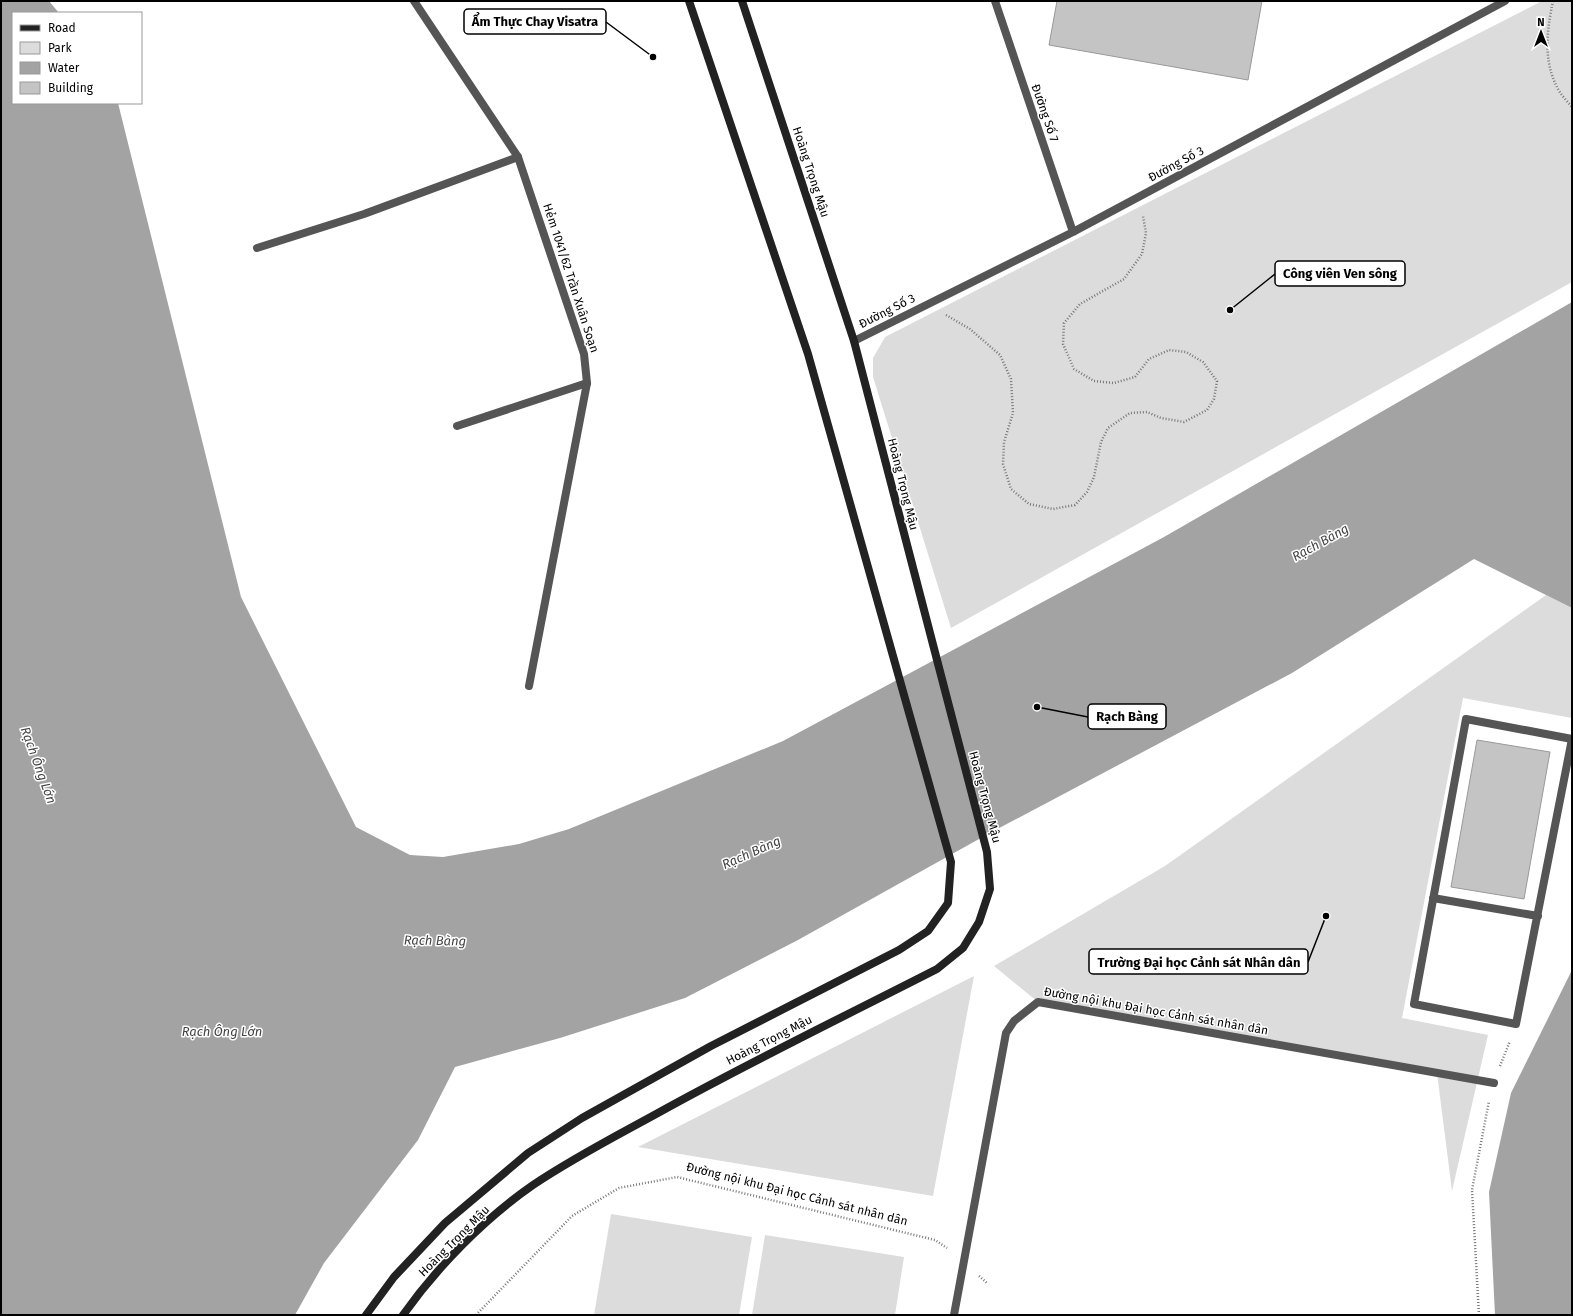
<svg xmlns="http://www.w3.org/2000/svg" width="1573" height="1316" viewBox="0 0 1573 1316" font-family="'Fira Sans',sans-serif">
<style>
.green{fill:#dcdcdc}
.water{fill:#a3a3a3}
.building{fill:#c4c4c4;stroke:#999}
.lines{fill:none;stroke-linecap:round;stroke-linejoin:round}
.path{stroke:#777;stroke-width:2.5;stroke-dasharray:1 2;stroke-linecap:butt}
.service{stroke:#555;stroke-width:8}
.minor{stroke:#555;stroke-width:8}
.secondary{stroke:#222;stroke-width:8}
.labels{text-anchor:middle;stroke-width:3;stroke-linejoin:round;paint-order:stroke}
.street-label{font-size:12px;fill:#000;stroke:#fff}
.water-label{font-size:13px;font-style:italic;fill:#444;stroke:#fff}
.leader{fill:none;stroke:#000;stroke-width:1.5}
.callout-dot{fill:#000;stroke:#fff;stroke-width:1.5}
.callout{fill:#fff;stroke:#000;stroke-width:1.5}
.callout-label{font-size:13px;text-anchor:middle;font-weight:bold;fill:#000}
</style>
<rect width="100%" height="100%" fill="#fff"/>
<!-- green -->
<path class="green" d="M1542,1h30v281l-621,346 -78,-251v-19l12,-21z
M1546,595l26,13v110l-109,-20 -61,320 86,17 -36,156 -15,-118 -399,-71 -44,-36 171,-100z
M974,976l-41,220 -295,-49z
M611,1214l141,23 -13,78h-145z
M765,1235l139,22 -9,58h-143z"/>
<!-- water -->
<path class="water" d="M1,1h48l10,12h-46v90h105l123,494 115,230 54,28 33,2 76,-13 50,-15 214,-88 381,-204 408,-235v306l-98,-49 -182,114 -304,161 -190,106 -113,58 -125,40 -105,29 -37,73 -94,123 -29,52h-294z
M1572,970v345h-77l-6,-123 22,-99z"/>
<!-- building -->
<path class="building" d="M1057,1h205l-14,79 -199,-35z
M1477,740l73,12 -26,147 -73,-12z"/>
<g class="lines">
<!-- path -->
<path class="path" d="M1553,1c-6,29 -10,59 4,86 3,7 10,14 15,20
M946,315l24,14 30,26 11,24 2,34 -9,29 -1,22 8,25 18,15 24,5 22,-4 12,-13 7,-15 7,-35 7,-14 22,-15 17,-1 14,6 23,4 23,-12 7,-11 3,-18 -14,-19 -17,-10 -17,-2 -20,9 -14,18 -21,6 -20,-2 -20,-12 -11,-25 1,-21 16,-19 44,-25 18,-25 4,-21 -3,-17
M1500,1066l10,-25
M979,1276l8,7
M476,1315l96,-99 47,-28 58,-11 258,63 12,8
M1479,1315l-7,-125 17,-89"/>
<!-- service -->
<path class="service" d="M257,248l107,-34 154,-57
M457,426l130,-43
M1466,719l106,20 -56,285 -102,-20z
M1433,898l105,18
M954,1315l52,-282 8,-12 24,-19 456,81"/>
<!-- minor -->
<path class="minor" d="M414,1l104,156 66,197 3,29 -58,303
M995,1l78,231
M854,341l219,-109 432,-231"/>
<!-- secondary -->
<path class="secondary" d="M366,1315l28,-38 51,-54 83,-70 54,-35 129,-72 188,-96 29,-19 20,-28 3,-41 -143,-508 -119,-353
M403,1315c35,-49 81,-96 130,-130 43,-29 89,-52 134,-77 89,-49 180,-93 270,-139l26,-21 16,-26 11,-33 -3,-37 -133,-511 -112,-340"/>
</g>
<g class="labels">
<!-- street labels -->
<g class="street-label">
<text transform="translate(1045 113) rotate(71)" y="4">Đường Số 7</text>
<text transform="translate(1176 164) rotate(-28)" y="4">Đường Số 3</text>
<text transform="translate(811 172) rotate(72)" y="4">Hoàng Trọng Mậu</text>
<text transform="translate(571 278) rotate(72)" y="4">Hẻm 1041/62 Trần Xuân Soạn</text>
<text transform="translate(887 311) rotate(-27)" y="4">Đường Số 3</text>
<text transform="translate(903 484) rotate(76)" y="4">Hoàng Trọng Mậu</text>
<text transform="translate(985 797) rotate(75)" y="4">Hoàng Trọng Mậu</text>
<text transform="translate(1156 1011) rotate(10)" y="4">Đường nội khu Đại học Cảnh sát nhân dân</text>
<text transform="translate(769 1040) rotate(-27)" y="4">Hoàng Trọng Mậu</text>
<text transform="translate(797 1194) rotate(14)" y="4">Đường nội khu Đại học Cảnh sát nhân dân</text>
<text transform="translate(454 1241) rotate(-45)" y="4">Hoàng Trọng Mậu</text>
</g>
<!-- water labels -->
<g class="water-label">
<text transform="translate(1320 542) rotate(-29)" y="5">Rạch Bàng</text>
<text transform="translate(39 765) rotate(70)" y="5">Rạch Ông Lớn</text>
<text transform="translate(751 852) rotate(-24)" y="5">Rạch Bàng</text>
<text transform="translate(435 940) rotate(1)" y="5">Rạch Bàng</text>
<text x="222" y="1036">Rạch Ông Lớn</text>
</g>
</g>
<!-- callouts -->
<path class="leader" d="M653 57L606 22M1230 310L1275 274M1037 707L1088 717M1326 916L1308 962"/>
<g class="callout-dot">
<circle cx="653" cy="57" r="4"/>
<circle cx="1230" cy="310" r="4"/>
<circle cx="1037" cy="707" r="4"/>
<circle cx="1326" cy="916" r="4"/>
</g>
<g class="callout">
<rect x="464" y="9" width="142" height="25" rx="4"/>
<rect x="1275" y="261" width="130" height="25" rx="4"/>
<rect x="1088" y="704" width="78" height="25" rx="4"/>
<rect x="1089" y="949" width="219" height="25" rx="4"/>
</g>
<g class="callout-label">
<text x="535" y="26">Ẩm Thực Chay Visatra</text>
<text x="1340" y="278">Công viên Ven sông</text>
<text x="1127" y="721">Rạch Bàng</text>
<text x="1199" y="967">Trường Đại học Cảnh sát Nhân dân</text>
</g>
<!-- border -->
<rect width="1573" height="1316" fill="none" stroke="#000000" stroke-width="4"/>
<!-- legend -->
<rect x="12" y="12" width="130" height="92" fill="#ffffff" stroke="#999999"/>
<rect x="20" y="25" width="20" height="6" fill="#222222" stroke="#999999"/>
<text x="48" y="32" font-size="12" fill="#000000">Road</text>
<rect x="20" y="42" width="20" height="12" fill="#dcdcdc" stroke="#999999"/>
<text x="48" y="52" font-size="12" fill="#000000">Park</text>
<rect x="20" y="62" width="20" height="12" fill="#a3a3a3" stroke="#999999"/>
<text x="48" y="72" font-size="12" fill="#000000">Water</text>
<rect x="20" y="82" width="20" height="12" fill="#c4c4c4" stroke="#999999"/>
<text x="48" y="92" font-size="12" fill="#000000">Building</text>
<!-- north arrow -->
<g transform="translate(1541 32)" stroke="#ffffff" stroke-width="3" paint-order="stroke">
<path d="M0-3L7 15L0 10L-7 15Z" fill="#000000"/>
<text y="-6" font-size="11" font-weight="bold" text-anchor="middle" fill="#000000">N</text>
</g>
</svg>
